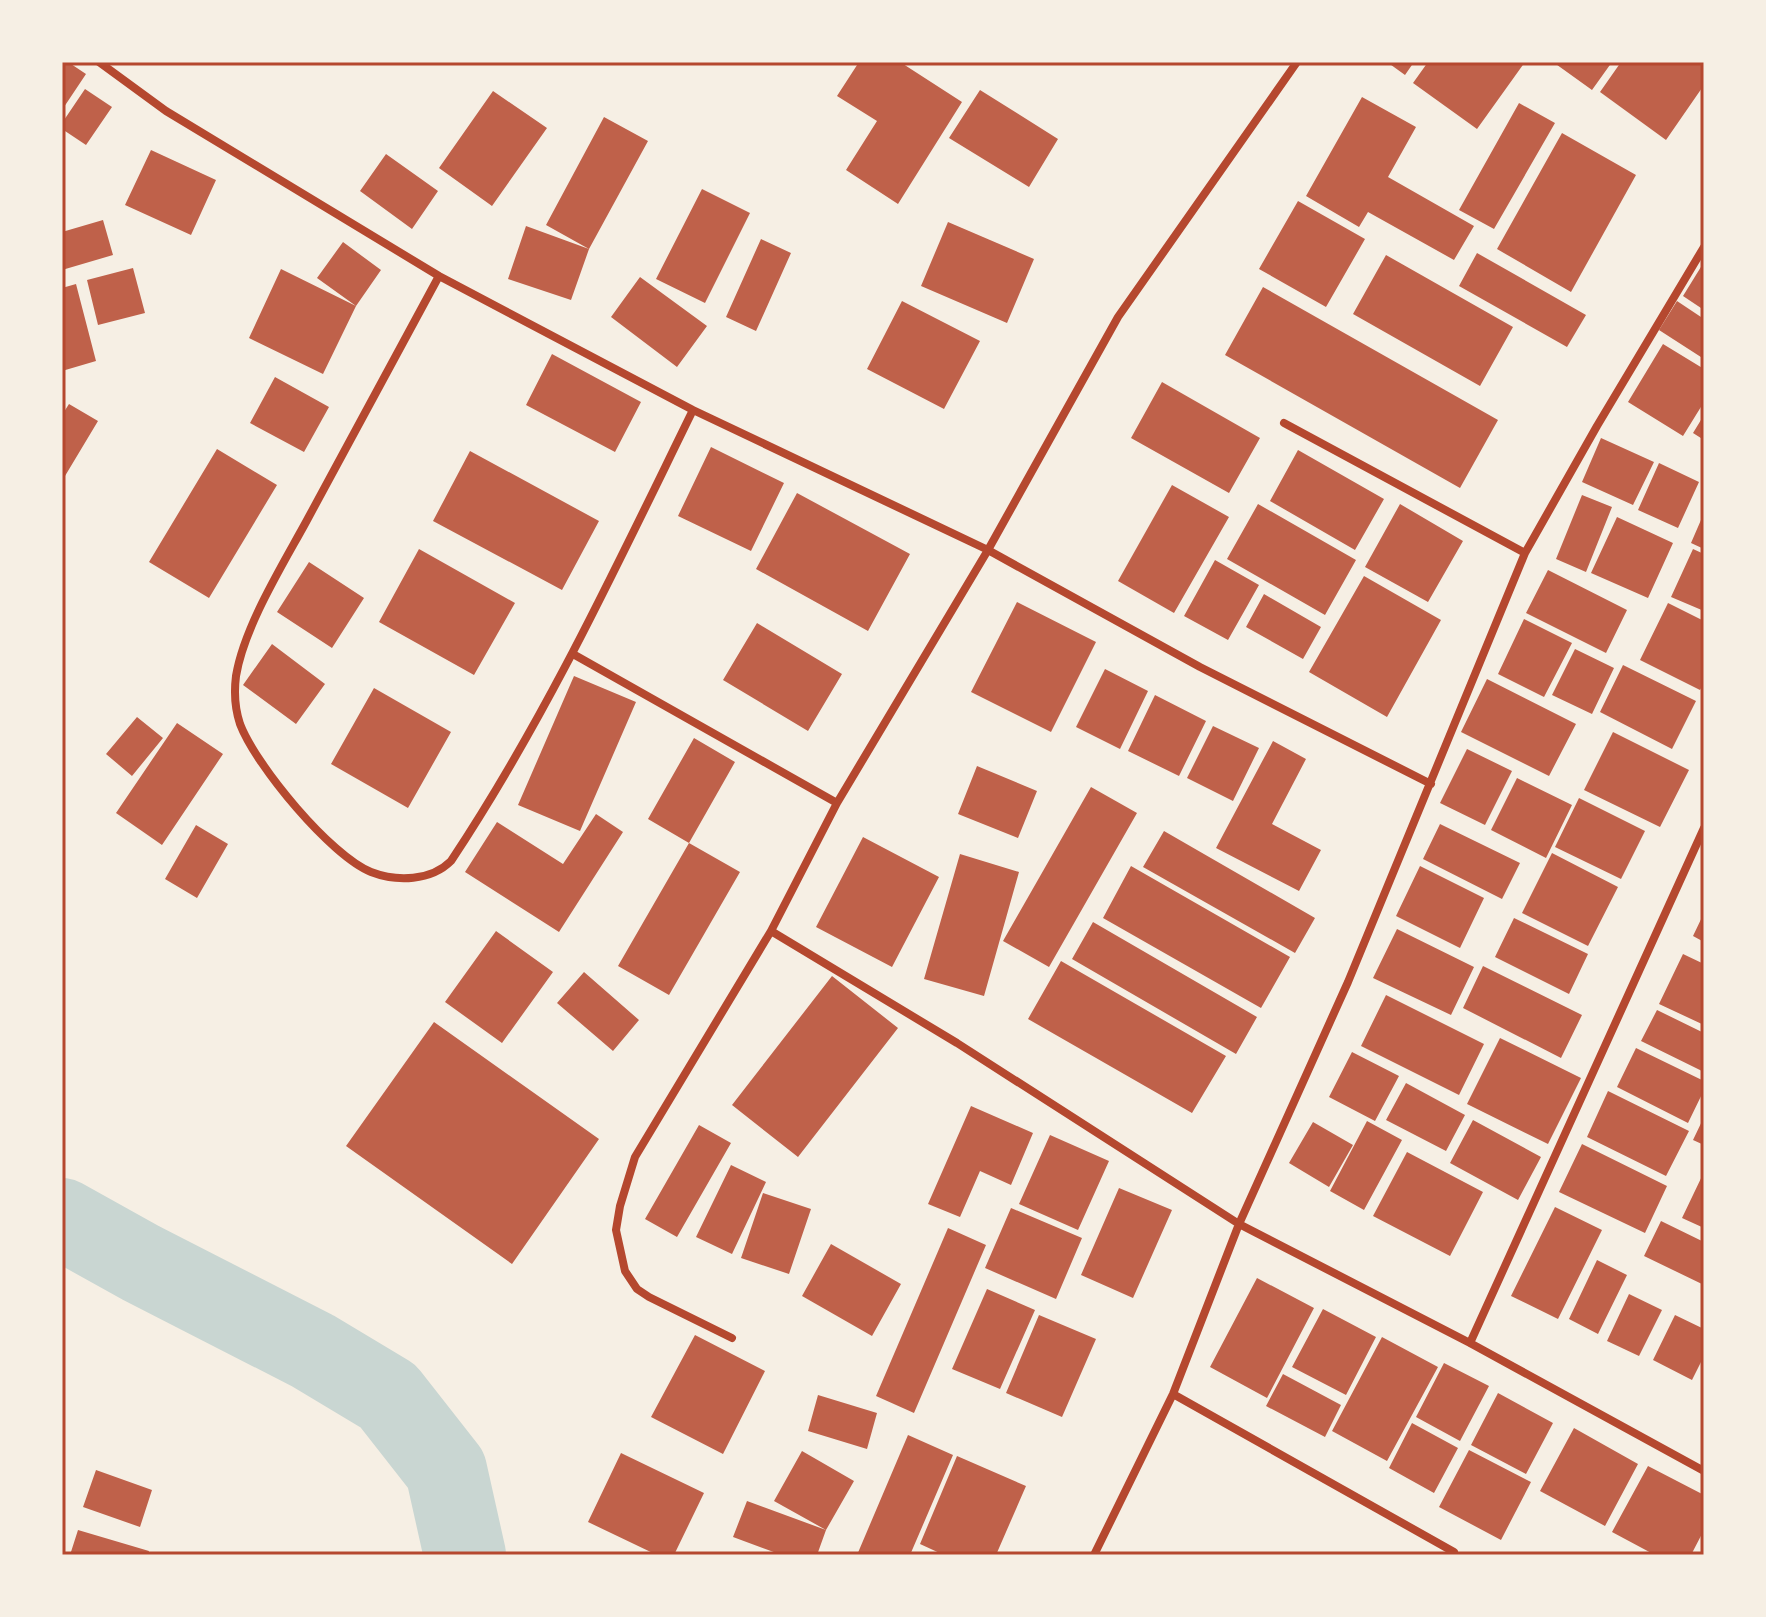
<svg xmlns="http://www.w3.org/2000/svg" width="1766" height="1617" viewBox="0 0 1766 1617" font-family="Raleway,sans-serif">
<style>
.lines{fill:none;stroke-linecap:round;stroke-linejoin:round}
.river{stroke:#c9d6d2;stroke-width:82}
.building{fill:#bf614a}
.minor{stroke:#b5482f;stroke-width:8}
.neatline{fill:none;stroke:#b5482f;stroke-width:3}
</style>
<rect width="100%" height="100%" fill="#f6efe4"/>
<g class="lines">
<!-- river -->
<path class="river" d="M62,1219l79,44 172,88 75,45 58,74 19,85"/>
</g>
<!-- building -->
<path class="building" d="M62,62h6l18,12 -24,36z
M859,62h41l62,40 -64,102 -52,-34 31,-49 -40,-25z
M1387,62h27l-9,13z
M1428,62h97l-48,67 -64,-46z
M1553,62h59l-20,28z
M1621,62h83v23l-38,55 -66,-48z
M85,89l27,18 -26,38 -24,-16v-6z
M980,90l78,49 -29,48 -80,-49z
M493,91l54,37 -55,78 -53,-38z
M1362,97l54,30 -28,50 86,49 -20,34 -86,-48 -9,15 -53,-31z
M1519,103l36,20 -61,106 -35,-19z
M604,117l44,24 -59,108 -43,-24z
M1562,133l74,42 -65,117 -74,-43z
M151,150l65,30 -25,55 -66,-30z
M386,154l52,37 -26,38 -52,-38z
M702,189l48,24 -45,90 -49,-24z
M1298,201l67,38 -39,68 -67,-38z
M103,220l10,35 -51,15v-38z
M948,222l86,37 -27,64 -86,-37z
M526,226l63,23 -18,51 -63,-21z
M761,239l30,14 -35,78 -30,-14z
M343,242l38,28 -25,36 -39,-28z
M1477,253l109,62 -19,32 -108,-61z
M1386,255l127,72 -33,59 -127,-72z
M1704,262v48l-21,-14z
M133,268l12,45 -47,12 -11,-45z
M281,269l75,37 -33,68 -74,-36z
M640,277l67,49 -30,41 -66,-50z
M76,284l20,77 -34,10v-83z
M1263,287l235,133 -38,68 -235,-133z
M902,301l78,40 -36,68 -77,-40z
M1677,301l27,18v40l-45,-29z
M1663,344l41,25v33l-21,34 -55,-34z
M552,354l89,48 -26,50 -89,-47z
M275,377l54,30 -25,45 -54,-29z
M1162,382l98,56 -31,55 -98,-55z
M69,404l29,17 -36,60v-66z
M1704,415v25l-11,-7z
M1601,438l53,24 -21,43 -51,-23z
M711,447l73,36 -33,68 -73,-35z
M217,449l60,36 -68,113 -60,-36z
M1298,450l86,49 -29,51 -85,-49z
M470,451l129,70 -37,69 -129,-69z
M1659,463l40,19 -21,46 -40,-18z
M1172,485l57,32 -55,96 -56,-32z
M797,493l113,61 -42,77 -112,-62z
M1582,495l30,12 -26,65 -30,-13z
M1258,504l98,56 -31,55 -98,-56z
M1400,504l63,37 -35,61 -63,-35z
M1704,513v36l-13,-6z
M1617,517l56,26 -25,55 -57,-25z
M419,549l96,54 -41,72 -95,-53z
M1693,549l11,5v57l-33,-14z
M1215,560l44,25 -31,55 -44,-24z
M309,562l55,36 -32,50 -55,-36z
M1548,570l79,40 -21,43 -80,-40z
M1364,576l77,44 -54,97 -78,-45z
M1264,594l57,33 -18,32 -57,-32z
M1017,602l79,40 -45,90 -80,-40z
M1668,603l36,18v62l-4,7 -60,-30z
M1524,619l48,24 -28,54 -46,-23z
M757,623l85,51 -34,57 -85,-51z
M272,644l53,40 -29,40 -53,-39z
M1575,649l39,19 -22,46 -40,-19z
M1623,665l73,36 -24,48 -72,-37z
M1105,669l43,22 -28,58 -44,-22z
M574,676l62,26 -56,129 -62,-26z
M1487,679l89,45 -27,52 -88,-44z
M374,688l77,44 -43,76 -77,-44z
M1155,695l51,26 -27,55 -51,-25z
M137,717l26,21 -31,38 -26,-22z
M177,723l46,31 -61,91 -46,-32z
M1213,726l46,22 -26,53 -46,-23z
M1613,732l76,38 -29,57 -76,-37z
M694,738l41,24 -46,81 -41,-24z
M1273,741l33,18 -34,65 49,26 -22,41 -83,-43z
M1467,749l45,22 -27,54 -45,-22z
M977,766l60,25 -19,47 -60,-24z
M1517,778l55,27 -26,53 -55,-28z
M1091,787l46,26 -88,154 -46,-26z
M1579,798l66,33 -24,48 -66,-32z
M596,814l27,18 -64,100 -94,-60 32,-50 66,42z
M1440,824l80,39 -18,36 -79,-40z
M196,825l32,19 -31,54 -32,-19z
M1164,831l151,87 -20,35 -152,-86z
M863,837l76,40 -47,90 -76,-40z
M689,843l51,29 -71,123 -51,-29z
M1552,853l66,34 -30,59 -66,-33z
M960,854l59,18 -35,124 -60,-17z
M1131,866l159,91 -29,51 -158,-90z
M1420,866l64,32 -24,50 -64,-32z
M1704,913v29l-11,-6z
M1514,918l74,36 -19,40 -74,-37z
M1093,922l164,95 -21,37 -164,-95z
M1397,929l77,38 -23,48 -78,-37z
M496,931l57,41 -51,71 -57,-41z
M1683,954l21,10v61l-45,-21z
M1061,961l165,95 -34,57 -164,-94z
M1483,966l99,49 -21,43 -98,-50z
M584,972l55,48 -26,31 -56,-48z
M832,976l66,52 -100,129 -66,-52z
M1386,995l98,49 -25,51 -98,-49z
M1657,1010l47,23v39l-63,-31z
M434,1022l165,117 -87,125 -166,-118z
M1500,1038l81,40 -33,66 -81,-40z
M1636,1048l68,33v9l-16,33 -71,-36z
M1352,1052l47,24 -24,45 -46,-24z
M1406,1083l59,32 -19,36 -60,-31z
M1608,1091l81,40 -23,45 -79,-39z
M971,1106l62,27 -22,52 -31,-14 -20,46 -32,-13z
M1704,1117v28l-11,-5z
M1473,1120l68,37 -23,43 -68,-37z
M1367,1121l35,19 -38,70 -34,-19z
M1313,1122l40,23 -24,42 -40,-24z
M699,1125l32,18 -54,94 -32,-18z
M1050,1135l59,26 -31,69 -59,-26z
M1582,1144l85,42 -22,47 -86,-41z
M1407,1152l76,40 -33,64 -77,-40z
M731,1165l35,17 -34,72 -36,-17z
M1704,1172v56l-22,-10z
M1119,1188l53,22 -39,88 -52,-23z
M763,1193l48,16 -22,65 -48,-16z
M1555,1207l47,23 -44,89 -47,-23z
M1011,1208l71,30 -26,61 -71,-31z
M1661,1221l43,21v43l-60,-29z
M948,1228l38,17 -72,168 -38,-17z
M831,1244l70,40 -29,52 -70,-40z
M1597,1260l30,15 -29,59 -29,-15z
M1257,1278l57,30 -47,90 -57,-31z
M987,1289l48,21 -35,79 -48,-20z
M1629,1294l33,16 -23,46 -32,-15z
M1323,1309l53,28 -30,58 -54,-28z
M1039,1315l57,24 -34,78 -56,-24z
M1675,1315l29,14v27l-12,24 -39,-20z
M695,1335l70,36 -42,83 -72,-37z
M1382,1337l56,30 -51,94 -55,-30z
M1444,1363l45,23 -29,55 -44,-24z
M1283,1374l58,31 -16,32 -59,-31z
M1498,1393l55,30 -27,51 -55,-29z
M818,1395l59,18 -10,36 -59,-18z
M1412,1423l46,25 -24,45 -45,-25z
M1574,1428l64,36 -33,62 -65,-35z
M908,1435l45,20 -43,100h-53z
M1469,1450l62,32 -30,58 -62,-33z
M802,1451l52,30 -28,49 -52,-29z
M621,1453l83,40 -30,62h-17l-69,-33z
M957,1456l69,30 -30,69h-52l-24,-11z
M1648,1466l56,29v35l-13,25h-36l-43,-23z
M96,1470l56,20 -12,37 -57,-20z
M747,1501l79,29 -9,25h-35l-49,-18z
M78,1530l71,21 -1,4h-78z"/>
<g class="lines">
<!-- minor -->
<path class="minor" d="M99,62l67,49 273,165 254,134 295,140 212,117 231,117
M439,276c-44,82 -89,164 -133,246 -24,44 -62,105 -70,154 -2,16 -1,33 4,48 16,42 91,132 131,148 26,10 60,9 80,-11 95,-143 167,-298 242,-451
M1284,423l241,130
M573,654l264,149
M771,931l186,112 282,181 231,119 234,128
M732,1338l-83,-41 -12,-8 -12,-18 -9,-41 4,-24 15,-49 136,-226 66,-128 151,-253 130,-233 179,-255
M1470,1343l234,-515
M1173,1394l281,158
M1094,1555l79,-161 66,-170 109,-242 177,-429 72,-127 107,-179"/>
</g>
<!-- border -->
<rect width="1766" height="1617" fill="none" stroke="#f6efe4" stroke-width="128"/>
<rect x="64" y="64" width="1638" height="1489" class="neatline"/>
</svg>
